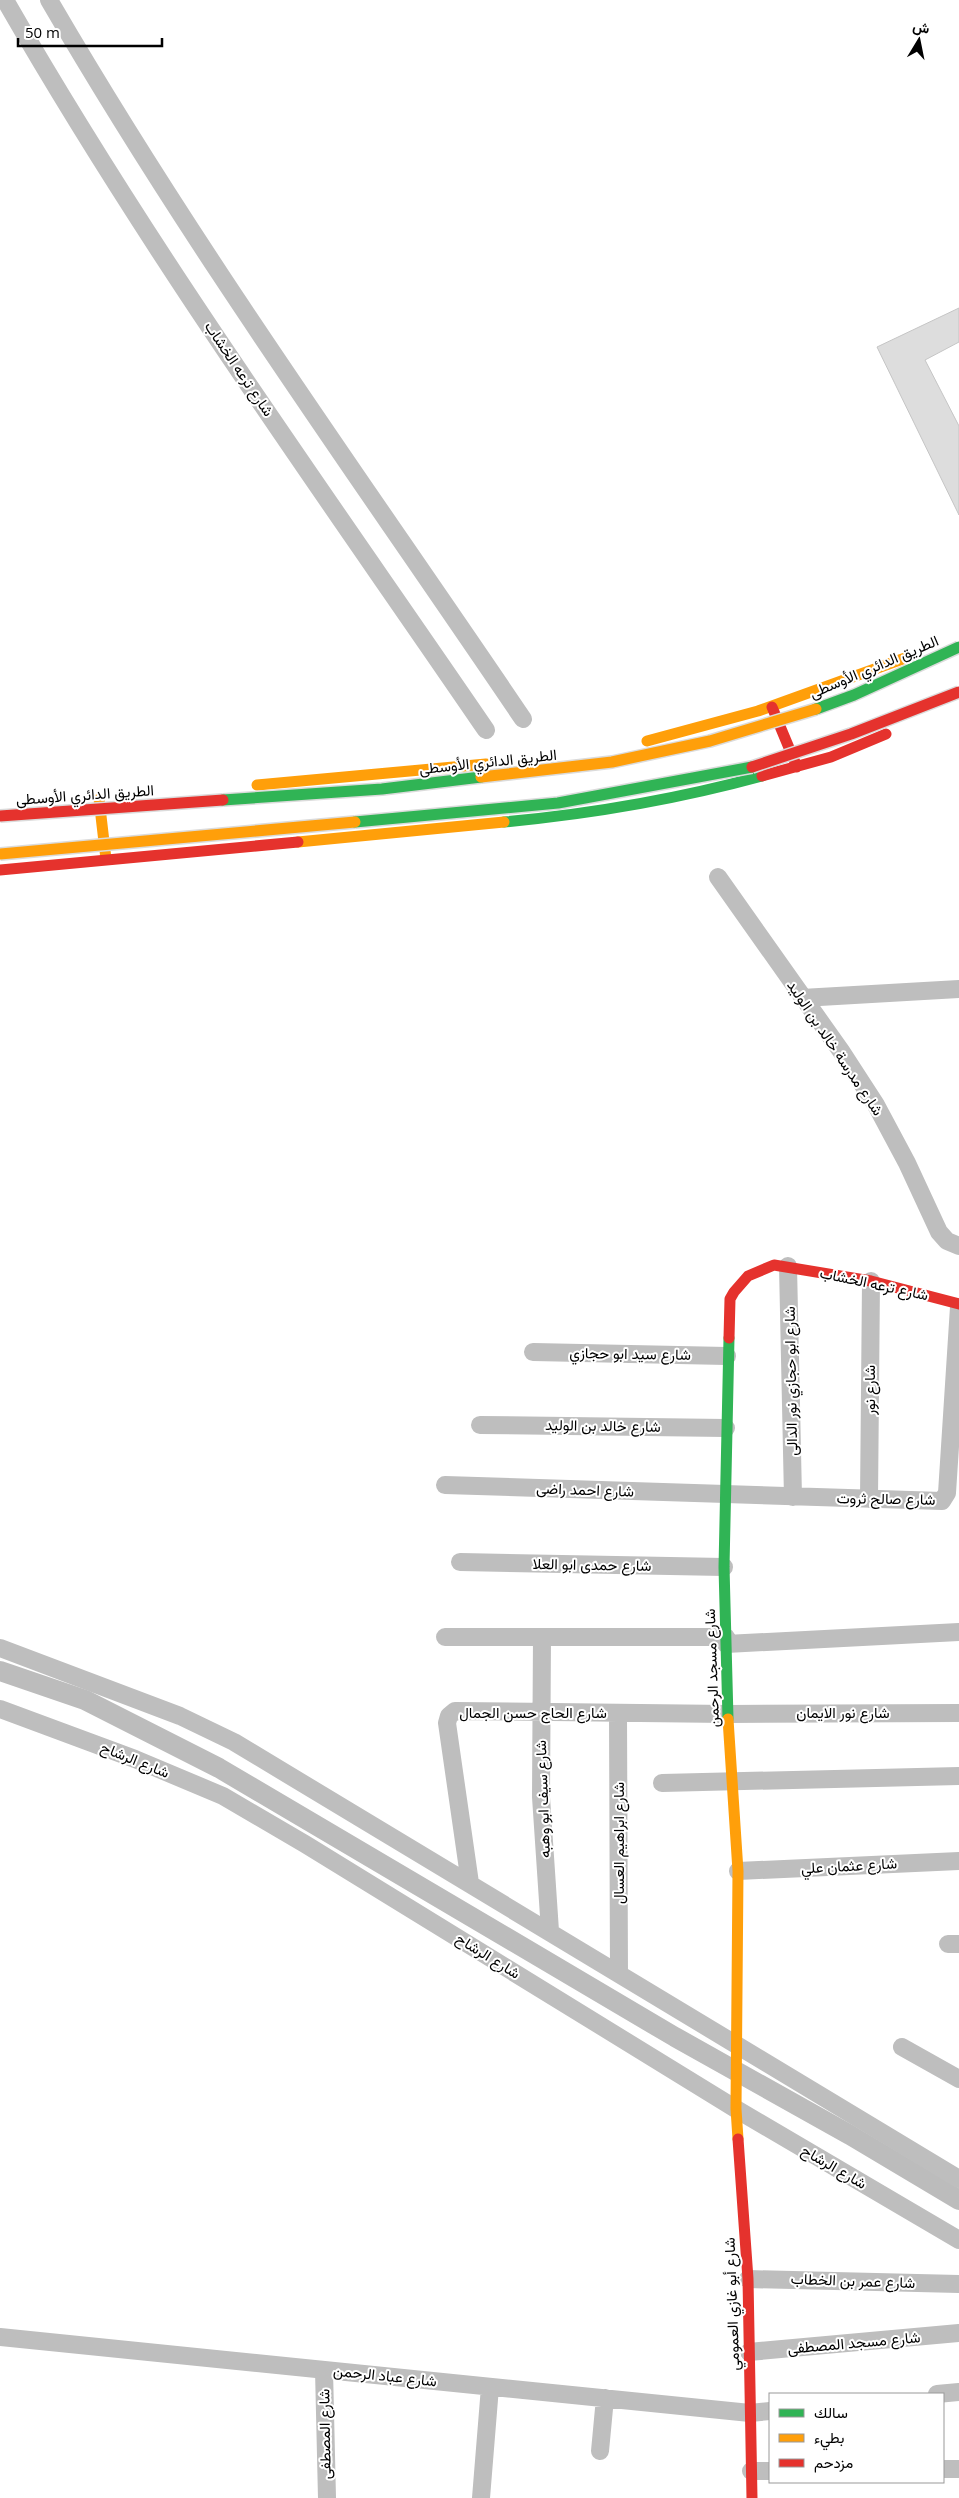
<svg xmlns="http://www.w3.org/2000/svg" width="959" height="2498" viewBox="0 0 959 2498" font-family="'Open Sans',Vazirmatn,sans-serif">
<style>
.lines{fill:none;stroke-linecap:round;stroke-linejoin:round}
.canal{stroke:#bcbcbc;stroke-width:20}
.building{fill:#ddd;stroke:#c5c5c5}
.street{stroke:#bebebe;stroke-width:18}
.fast{stroke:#30b455;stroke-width:11}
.slow{stroke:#ff9f0a;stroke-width:11}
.jam{stroke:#e5322d;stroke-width:11}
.fast-bridge-casing{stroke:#dbdbdb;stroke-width:14;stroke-linecap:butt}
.slow-bridge-casing{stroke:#dbdbdb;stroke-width:14;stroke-linecap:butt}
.jam-bridge-casing{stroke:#dbdbdb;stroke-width:14;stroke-linecap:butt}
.fast-bridge{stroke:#30b455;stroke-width:11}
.slow-bridge{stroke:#ff9f0a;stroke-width:11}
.jam-bridge{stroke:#e5322d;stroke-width:11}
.labels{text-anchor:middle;stroke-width:4;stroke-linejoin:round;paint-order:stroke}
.street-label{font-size:15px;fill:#000;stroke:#fff}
</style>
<rect width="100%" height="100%" fill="#fff"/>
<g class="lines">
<!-- canal -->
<path class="canal" d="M0,1671l85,29 134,68 456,269 175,98 109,65"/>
</g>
<!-- building -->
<path class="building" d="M959,308v34l-34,18 34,66v89l-82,-168z"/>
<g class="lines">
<!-- street -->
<path class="street" d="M5,0c145,253 317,490 481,730
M49,0c144,248 313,481 474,719
M718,877l123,174 35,54 31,58 32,69 8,9 12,5
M802,998l157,-9
M788,1266l5,231
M533,1352l194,4
M480,1425l246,3
M445,1485l497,16 5,-8 12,-186
M869,1499l2,-218
M460,1562l264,5
M445,1637h281
M542,1637l-1,160 9,134
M726,1644l233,-12
M0,1648l180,68 54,26 725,437
M0,1709l135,50 88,37 82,48 431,265 223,131
M618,1713l1,260
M662,1783l297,-7
M738,1871l221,-10
M470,1883l-23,-160 2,-7 6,-5 273,3 231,-1
M948,1944h11
M902,2047l57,32
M748,2279l211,5
M0,2337l750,76 20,-2
M749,2352l210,-19
M324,2370l3,128
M937,2394l22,-2
M600,2451l5,-53
M943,2469h16
M751,2471h19
M481,2498l9,-111"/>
<!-- fast -->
<path class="fast" d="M504,822c86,-8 174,-23 258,-46
M728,1719l-4,-152 5,-229"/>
<!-- slow -->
<path class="slow" d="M647,741l111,-30 150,-54
M257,785l229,-21
M99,799l7,60
M298,842l206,-20
M728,1719l10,152 -2,238 2,30"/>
<!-- jam -->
<path class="jam" d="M772,707l25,60
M762,776l69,-19 55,-23
M0,870l298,-28
M729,1338l1,-39 4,-7 14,-16 26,-11 97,16 88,23
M738,2139l10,140 4,219"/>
<!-- fast-bridge casing -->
<g class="fast-bridge-casing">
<path id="fast-bridge" d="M816,709l38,-14 105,-48
M223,800l159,-11 99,-12
M355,822l203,-19 194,-36"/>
</g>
<!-- slow-bridge casing -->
<g class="slow-bridge-casing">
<path id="slow-bridge" d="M481,777l131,-15 98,-21 106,-32
M0,854l355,-32"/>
</g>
<!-- jam-bridge casing -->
<g class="jam-bridge-casing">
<path id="jam-bridge" d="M752,767l99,-33 108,-42
M0,816l223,-16"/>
</g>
<!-- fast-bridge -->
<use href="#fast-bridge" class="fast-bridge"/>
<!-- slow-bridge -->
<use href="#slow-bridge" class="slow-bridge"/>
<!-- jam-bridge -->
<use href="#jam-bridge" class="jam-bridge"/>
</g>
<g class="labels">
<!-- street labels -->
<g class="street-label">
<text transform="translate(239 369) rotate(56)" y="5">شارع ترعه الخشاب</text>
<text transform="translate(874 667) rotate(-23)" y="5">الطريق الدائري الأوسطى</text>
<text transform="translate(488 762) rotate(-6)" y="5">الطريق الدائري الأوسطى</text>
<text transform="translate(85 795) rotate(-4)" y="5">الطريق الدائري الأوسطى</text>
<text transform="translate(835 1048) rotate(56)" y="5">شارع مدرسة خالد بن الوليد</text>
<text transform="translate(874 1284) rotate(12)" y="5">شارع ترعه الخشاب</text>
<text transform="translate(630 1354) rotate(1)" y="5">شارع سيد ابو حجازي</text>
<text transform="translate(791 1381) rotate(-91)" y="5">شارع ابو حجازي نور الدالى</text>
<text transform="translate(870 1390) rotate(-90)" y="5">شارع نور</text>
<text transform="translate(603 1426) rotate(1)" y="5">شارع خالد بن الوليد</text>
<text transform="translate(585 1490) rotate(2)" y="5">شارع احمد راضى</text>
<text transform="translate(886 1499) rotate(1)" y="5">شارع صالح ثروت</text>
<text transform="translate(592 1565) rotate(1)" y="5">شارع حمدى ابو العلا</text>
<text transform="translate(712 1668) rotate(-92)" y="5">شارع مسجد الرحمن</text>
<text x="533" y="1718">شارع الحاج حسن الجمال</text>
<text x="843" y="1718">شارع نور الايمان</text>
<text transform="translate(135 1760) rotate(22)" y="5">شارع الرشاح</text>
<text transform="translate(543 1799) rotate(-92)" y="5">شارع سيف ابو وهبه</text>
<text transform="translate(619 1843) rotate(-90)" y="5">شارع ابراهيم العسال</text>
<text transform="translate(849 1866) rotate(-3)" y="5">شارع عثمان علي</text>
<text transform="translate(488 1956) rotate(32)" y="5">شارع الرشاح</text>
<text transform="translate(834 2167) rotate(30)" y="5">شارع الرشاح</text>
<text transform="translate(853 2281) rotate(2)" y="5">شارع عمر بن الخطاب</text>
<text transform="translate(732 2304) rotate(-92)" y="5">شارع أبو غازي العمومي</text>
<text transform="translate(854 2343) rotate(-5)" y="5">شارع مسجد المصطفى</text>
<text transform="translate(385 2376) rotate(6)" y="5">شارع عباد الرحمن</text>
<text transform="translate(325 2434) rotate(-91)" y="5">شارع المصطفى</text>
</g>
</g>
<!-- legend -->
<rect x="769" y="2393" width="175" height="90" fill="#ffffff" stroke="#999999"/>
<rect x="779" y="2409" width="25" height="8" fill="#30b455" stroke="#999999"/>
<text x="814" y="2418" font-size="15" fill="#000000">سالك</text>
<rect x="779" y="2434" width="25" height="8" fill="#ff9f0a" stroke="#999999"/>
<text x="814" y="2443" font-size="15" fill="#000000">بطيء</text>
<rect x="779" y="2459" width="25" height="8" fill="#e5322d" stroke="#999999"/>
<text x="814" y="2468" font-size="15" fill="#000000">مزدحم</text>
<!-- north arrow -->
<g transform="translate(919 40) rotate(10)" stroke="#ffffff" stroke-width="4" paint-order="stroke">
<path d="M0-4L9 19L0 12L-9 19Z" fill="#000000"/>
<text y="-8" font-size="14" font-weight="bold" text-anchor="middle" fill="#000000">ش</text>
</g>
<!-- scale -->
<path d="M18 38v8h144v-8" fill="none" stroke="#000000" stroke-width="2.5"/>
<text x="25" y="38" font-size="15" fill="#000000" stroke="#ffffff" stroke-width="4" paint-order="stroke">50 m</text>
</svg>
